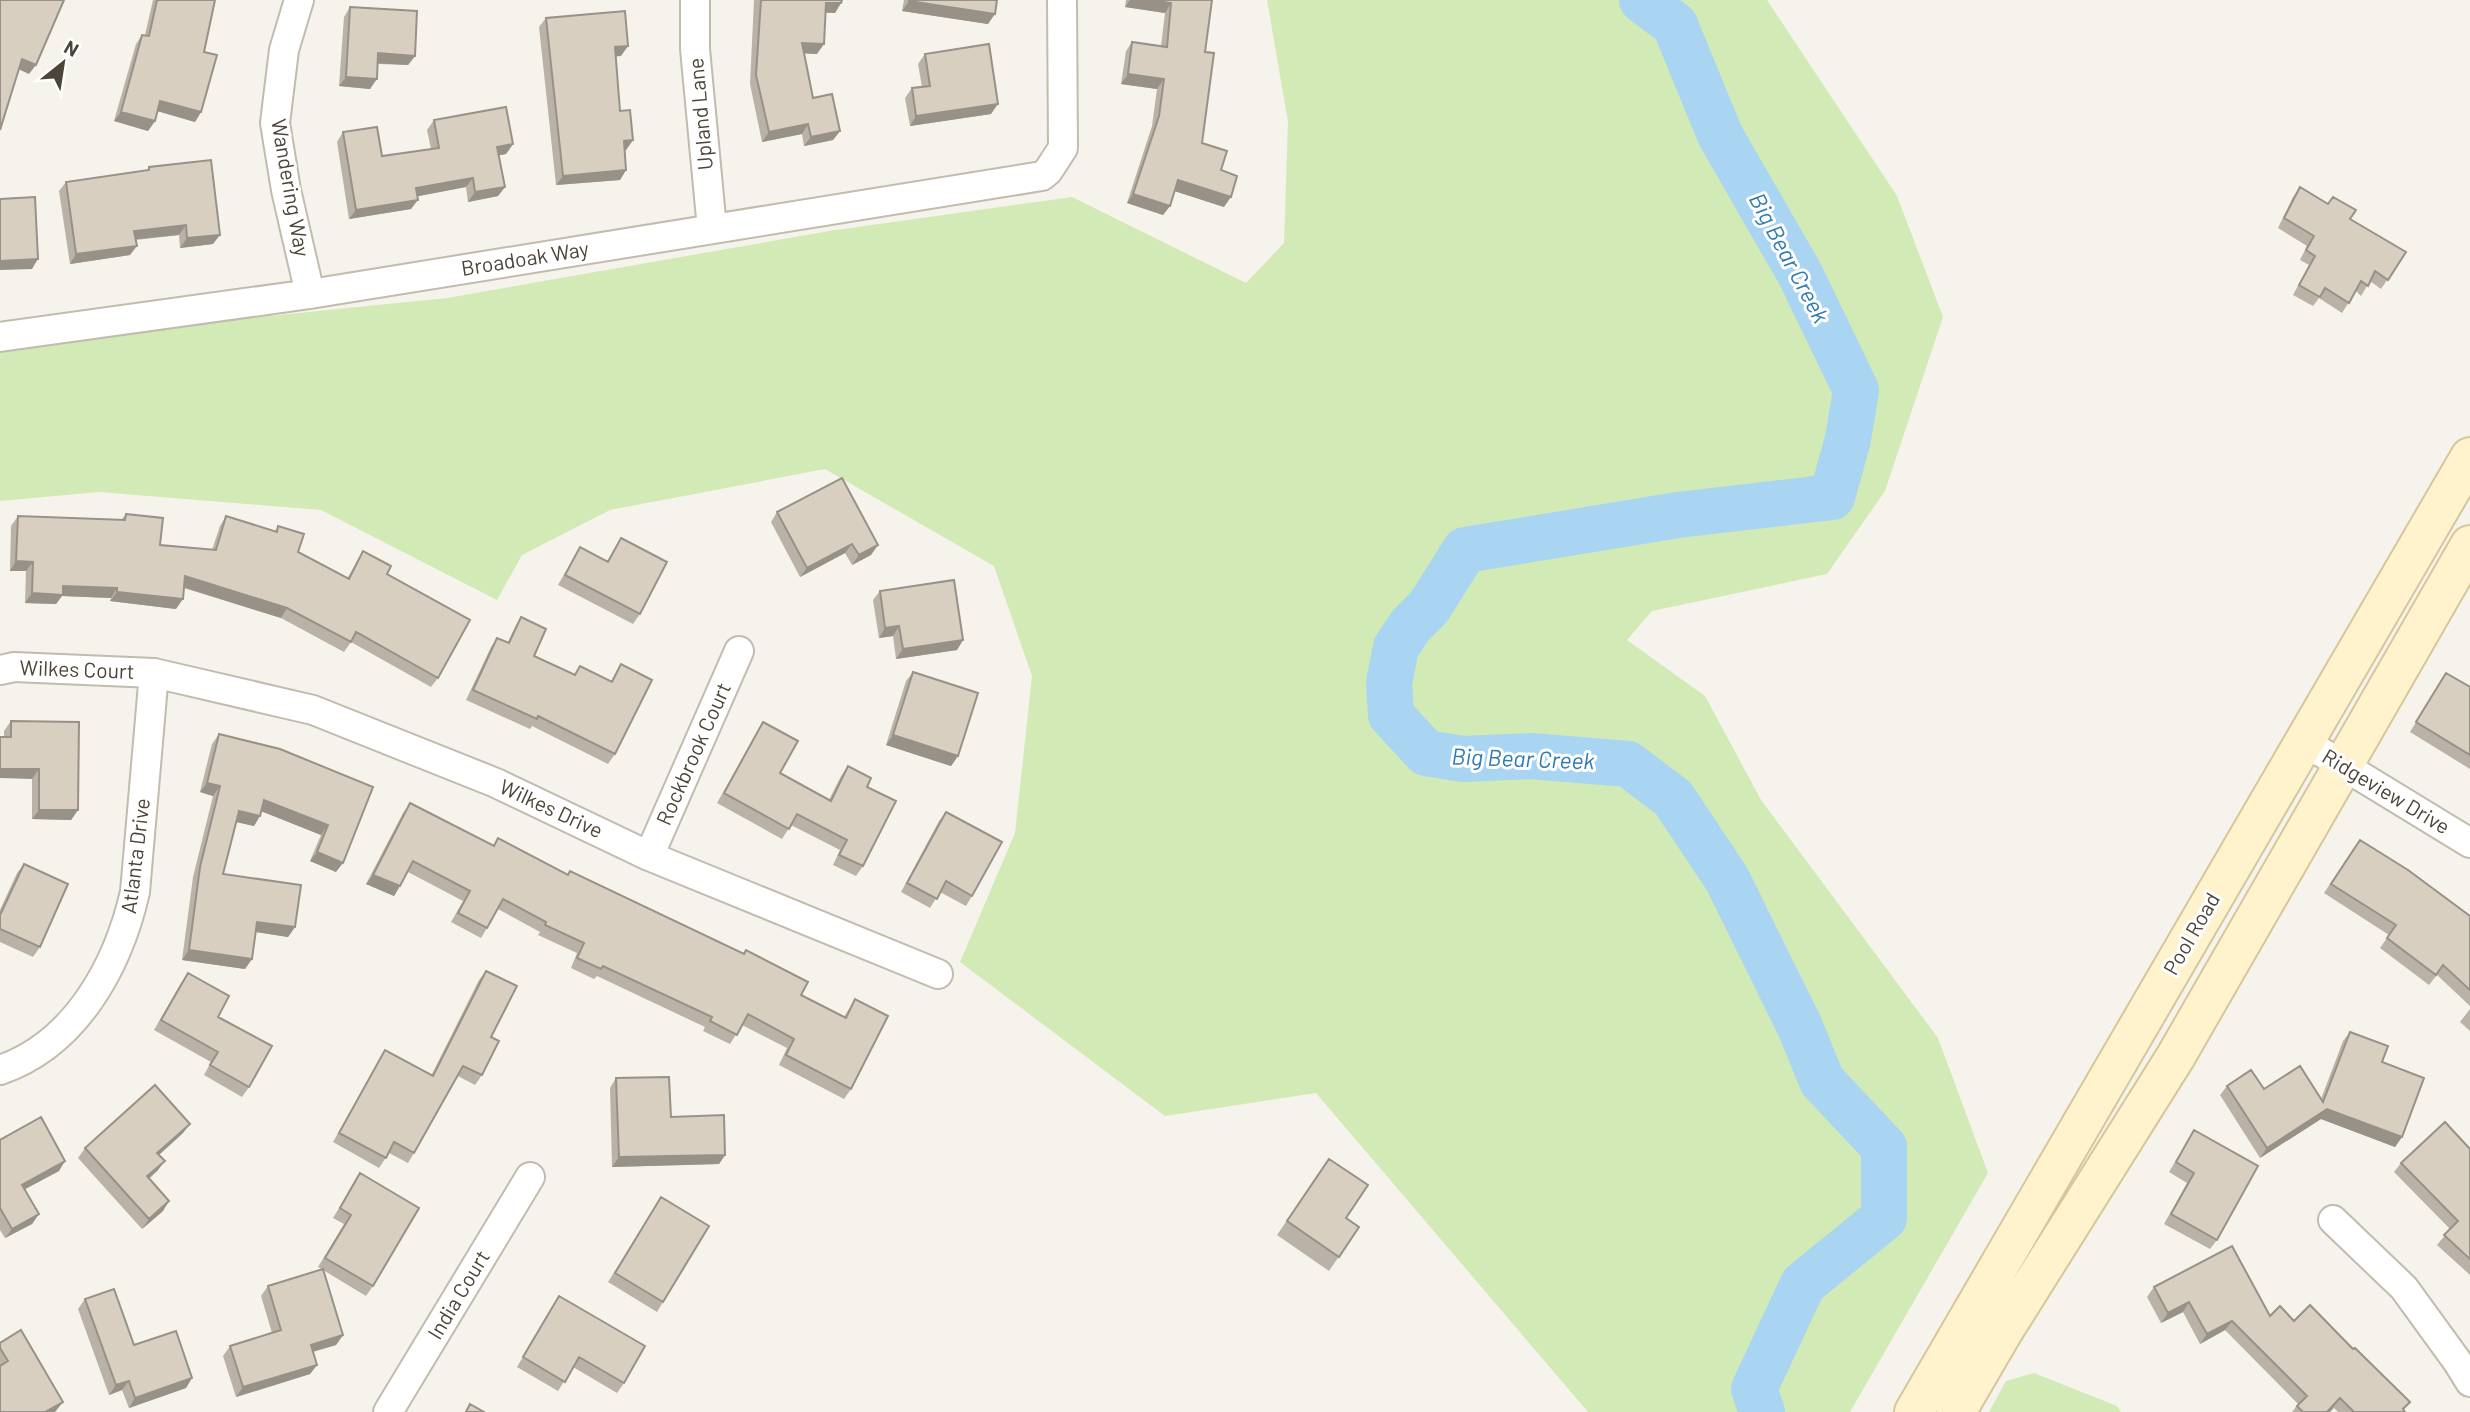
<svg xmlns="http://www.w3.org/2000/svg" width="2470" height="1412" viewBox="0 0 2470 1412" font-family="Barlow,sans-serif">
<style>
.green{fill:#d2eab5}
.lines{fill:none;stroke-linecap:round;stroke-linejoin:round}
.river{stroke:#a9d4f2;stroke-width:46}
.street-casing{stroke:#c2bbae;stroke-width:32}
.secondary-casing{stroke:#d6c79b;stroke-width:42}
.street{stroke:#fff;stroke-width:28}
.secondary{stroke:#fff3cd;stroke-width:38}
.wall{fill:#bab2a6}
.shaded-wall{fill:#979187}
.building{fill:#d8cfc1;stroke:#979187;stroke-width:2}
.labels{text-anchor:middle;stroke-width:6;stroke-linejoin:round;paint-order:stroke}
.street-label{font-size:21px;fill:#4b4439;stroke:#fff}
.water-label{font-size:23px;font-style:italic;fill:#2e7ab2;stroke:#fff}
</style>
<rect width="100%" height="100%" fill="#f6f3ec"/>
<!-- green -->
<path class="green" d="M1267,0h500l130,196 46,121 -58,174 -58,83 -175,37 -25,29 78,56 56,104 177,238 50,135 -138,239h-262l-272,-319 -151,23 -205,-154 55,-129 17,-157 -38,-110 -169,-97 -215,41 -88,45 -25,45 -176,-90 -222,-18 -99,9v-158l447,-45 382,-67 243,-34 174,86 38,-40 4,-121z
M2034,1373l83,33 4,6h-132l17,-31z"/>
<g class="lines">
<!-- river -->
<path class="river" d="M1642,0l33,25 45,110 80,139 56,116 -8,49 -16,58 -154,18 -213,35 -36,57 -18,18 -15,22 -7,36 2,32 35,38 37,6 68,-3 97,8 45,34 54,81 73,148 22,54 62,66v71l-81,66 -49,105 8,23"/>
<!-- street casing -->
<g class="street-casing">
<path id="street" d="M299,0l-15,50 -9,73 11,67 24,104
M695,0v49l17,180
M0,337l310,-43 732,-118 6,-5 15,-23 -1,-148
M0,670l14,-3 140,6 159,37 183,73 153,73 289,118
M2303,741l167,102
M649,856l90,-205
M0,1070c76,-26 118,-104 135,-178l19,-219
M2333,1220l71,68 53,73 13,21
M388,1412l142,-235"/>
</g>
<!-- secondary casing -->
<g class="secondary-casing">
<path id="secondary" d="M1914,1412l556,-955
M1956,1412l48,-82 172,-274 294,-511"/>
</g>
<!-- street -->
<use href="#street" class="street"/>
<!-- secondary -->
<use href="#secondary" class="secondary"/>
</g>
<!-- wall -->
<path class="wall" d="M153,0h62l-11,52 -3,60 -6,10 -38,-11 -2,10 -7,10 -34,-10 22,-77 6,-9h3z
M754,0h88l-7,13h-9l-9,41 -13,-1 9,45 27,33 -7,9 -29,6 -2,-12 -40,8 -12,-58z
M904,0h93l-9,24 -86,-13z
M1126,0h86l-7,52 -3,91 19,27 3,37 -49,-16 -5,15 -7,9 -36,-12 25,-77 5,-37 -36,-5 5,-33 6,-9 29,4 4,-33 -40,-6z
M350,7l65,49 -7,9 -30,-1 -8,25 -31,-3 5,-69z
M546,18l75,38h-5l4,55 13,29 -7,10h-1l1,20 -6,10 -64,5 -17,-158z
M925,54l66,60 -81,12 -5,-28 7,-10 10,-1 -4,-23z
M434,120l79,24 -7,10 -7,1 6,32 -7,9 -30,6 -2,-15 -49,9 -6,13 -62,10 -12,-77 6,-10 39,24 49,-7 -4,-19z
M149,167l64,77 -33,4 -1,-13 -43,5 -6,15 -60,9 -11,-73 7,-9 81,-12z
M2300,187l50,32 56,33 -25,37 -11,-8 -9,15 -5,-5 -14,22 -23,-15 -6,8 -20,-11 16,-30 -9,-5 7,-14 -29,-18 15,-31z
M842,478l29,77 -19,10 -7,-12 -45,24 -29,-55 6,-10z
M126,514l34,31 52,5 8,-24 6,-10 49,15 3,-5 20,26 49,27 10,-18 6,-10 24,23 51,104 -7,9 -80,-45 -7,10 -63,-34 -97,-30 -8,21 -66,-8 1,-3 -49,-2 -6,8 -31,-1 1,-32h-16l1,-45 7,-10 103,4z
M621,538l19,76 -7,10 -75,-39 16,-28 6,-10 27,14z
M880,591l83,49 -6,10 -61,9 -3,-23 -14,2 -6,-38z
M521,617l13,39 40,19 6,-9 31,15 10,-17 -6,90 -7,10 -76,-38 -2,3 -64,-29 25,-53 6,-9 11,4 7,-15z
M913,672l45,84 -7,10 -65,-21 20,-64z
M2446,673l24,14v82l-60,-37z
M11,721l67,89 -7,10 -39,-1v-40l-28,-42v-6z
M763,722l17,51 49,27 12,-24 7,-10 19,21 -4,79 -7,10 -23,-11 7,-15 -49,-25 -9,14 -65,-36 40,-71z
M219,734l154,53 -37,85 -26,-11 11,-26 -59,-24 -8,15 -18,-4 -13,52 72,53 -7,10 -32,-5 -4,27 -7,10 -63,-9 11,-83 20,-81 -13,-4 12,-48z
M410,803l83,43 5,-8 69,37 3,-4 231,124 43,22 11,-18 -4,90 -7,10 -65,-34 8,-17 -45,-23 -12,19 -27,-13 2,-4 -108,-51 -3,3 -23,-11 6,-15 -39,-18 2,-3 -42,-23 -11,19 -6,10 -30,-16 12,-21 -55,-29 -8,14 -6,10 -28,-12 37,-71z
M946,812l26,84 -6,10 -26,-14 -10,16 -29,-16 38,-71z
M2353,849l117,67v90l-33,-31 -8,10 -49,-37 9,-13 -65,-42z
M24,864l16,83 -7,10 -33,-15v-32l17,-37z
M486,971l5,66 -9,38 -7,10 -17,-9 -44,77 -6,10 -19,-10 -10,15 -46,-26 46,-82 6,-10 46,26 48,-96z
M188,973l61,114 -7,10 -38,-22 7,-13 -57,-32 27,-47z
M2470,1009v22l-10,-9z
M2350,1032l32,30 20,75 -7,10 -74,-28 -61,39 -40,-63 7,-9 37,3 57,10 22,-58z
M616,1078l109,77 -6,9 -107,3 -2,-79z
M2194,1130l23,110 -7,9 -46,-25 23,-41 -18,-11z
M183,1133l-24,22 -1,15 -9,9 14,32 -21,18 -64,-71 7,-10z
M0,1140l59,31 -34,18 14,25 -7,10 -27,14 -5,-8z
M2470,1149v126l-33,-30 13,-16 -56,-57 7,-9z
M1329,1159l17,59 13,9 -30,44 -52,-36z
M360,1173l13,113 -7,10 -43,-26 20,65 -7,10 -23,7 4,13 -7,9 -74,23 -13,-41 7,-10 42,-13 -11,-37 7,-10 54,-17 -4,-2 26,-43 -11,-6z
M661,1197l2,105 -6,10 -49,-30z
M2154,1287l140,34 111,91h-67l-4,-4 -4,4h-38l6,-8 -73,-74 -25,14 -17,-32 -22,11 -14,-26z
M559,1296l65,87 -7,10 -44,-26 -15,24 -41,-24z
M85,1299l49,46 58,33 -6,10 -57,20 -7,-18 -13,5 -31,-86z
M0,1343l56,68 -56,1z"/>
<!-- shaded-wall -->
<path class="shaded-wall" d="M1130,0h20l21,3 -6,10 -40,-6z
M909,1l86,13 -7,10 -86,-13z
M826,3h15l-6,10 -16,-1z
M802,43l22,1 -7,10 -22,-1z
M628,46l-7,10 -12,1 6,-10z
M378,53l37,3 -7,9 -36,-2z
M22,59l14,6 -7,9 -13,-6z
M1128,74l36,5 -7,10 -36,-5z
M346,77l31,2 -7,10 -31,-3z
M160,101l41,11 -6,10 -41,-12z
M998,104l-7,10 -81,12 6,-10z
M121,112l34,9 -7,10 -34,-10z
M808,124l-6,10 -40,8 7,-10z
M840,131l-7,9 -29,6 7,-9z
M633,140l-7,10 -9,1 7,-10z
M513,144l-7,10 -15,3 6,-10z
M626,170l-6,10 -64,5 7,-9z
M473,178l-7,9 -57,11 7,-10z
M1178,180l53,17 -7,10 -53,-17z
M505,187l-7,9 -30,6 7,-10z
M1133,194l37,12 -7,9 -36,-12z
M418,200l-7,9 -62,10 7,-9z
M186,225l-7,10 -51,5 6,-9z
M220,235l-7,9 -33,4 7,-10z
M137,246l-7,9 -60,9 6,-10z
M38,259l-6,10 -32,1v-9z
M852,544l-7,9 -45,24 7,-9z
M878,545l-7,10 -19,10 7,-10z
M16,561l17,1 -7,9h-16z
M185,576l102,32 -6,10 -102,-32z
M63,586l54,2 -6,10 -49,-2 -6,8 -31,-1 7,-10z
M117,592l66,7 -7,10 -66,-8z
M899,626l-6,10 -14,2 6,-10z
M963,640l-6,10 -61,9 7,-10z
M893,735l65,21 -7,10 -65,-21z
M0,769h39l-7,10 -32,-1z
M207,783l13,3 -7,10 -13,-4z
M264,800l64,25 -7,10 -63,-25z
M39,810h39l-7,10 -39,-1z
M239,811l21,5 -6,10 -22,-5z
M317,852l26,11 -7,9 -26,-11z
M373,875l27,11 -6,10 -28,-12z
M257,922l38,5 -7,10 -38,-6z
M189,950l63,9 -7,10 -63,-9z
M2327,1109l75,28 -7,10 -74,-28 -61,39 7,-10z
M190,1124l-7,9 -32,29 6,-9z
M725,1155l-6,9 -107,3 7,-10z
M65,1161l-6,10 -43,23 6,-9z
M165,1161l-7,9 -18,16 7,-10z
M169,1201l-6,10 -21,18 7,-10z
M39,1214l-7,10 -27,14 7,-9z
M2189,1302l-6,10 -22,11 7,-10z
M2232,1321l-7,9 -25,14 7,-10z
M343,1335l-7,10 -32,9 7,-9z
M317,1365l-7,9 -74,23 7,-10z
M192,1378l-6,10 -57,20 6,-10z
M129,1381l-7,9 -13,5 7,-10z
M2340,1398l-10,14h-3z
M63,1402l-8,10h-10z"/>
<!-- building -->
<path class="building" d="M0,0h64l-28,65 -14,-6 -22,71z
M157,0h58l-11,52 13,3 -16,57 -41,-11 -5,20 -34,-9 21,-77 7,1z
M761,0h81l-1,3h-15l-2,41 -22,-1 11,55 19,-4 8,37 -29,6 -3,-13 -39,8 -13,-57z
M909,0h88l-2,14 -86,-13z
M1150,0h62l-7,52 9,1 -12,90 25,8 -6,19 16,6 -6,21 -53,-17 -8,26 -37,-12 26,-78 5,-37 -36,-5 4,-32 35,5 4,-44z
M350,7l67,4 -2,45 -37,-3 -1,26 -31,-2z
M625,11l3,35 -13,1 5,64 10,-1 3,30 -9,1 2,29 -63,6 -17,-158z
M989,44l9,60 -82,12 -4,-28 18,-2 -5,-32z
M506,107l7,37 -16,3 8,40 -30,5 -2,-14 -57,10 2,12 -62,10 -13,-78 34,-5 5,29 57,-8 -5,-28z
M211,160l9,75 -33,3 -1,-13 -52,6 3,15 -61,8 -10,-72 83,-12v-3z
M2300,187l28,17 5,-7 23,13 -6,9 56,33 -18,28 -13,-9 -7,15 -7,-5 -12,22 -24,-15 -5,9 -21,-12 16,-29 -9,-6 8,-14 -30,-18z
M35,197l3,62 -38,2v-62z
M842,478l36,67 -19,10 -7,-11 -45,24 -30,-56z
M126,514l37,4 -3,27 56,5 10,-34 51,16 1,-6 26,8 -6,18 51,27 14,-28 28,15 -4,8 83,46 -32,58 -82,-46 -5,10 -64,-34 -102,-32 -2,23 -66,-7v-4l-54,-2v9l-31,-2 1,-31 -17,-1 2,-45 107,4z
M621,538l46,24 -27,52 -75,-39 15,-28 28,15z
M954,580l9,60 -60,9 -4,-23 -14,2 -5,-37z
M521,617l25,12 -12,27 41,19 5,-9 32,16 9,-18 31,16 -37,74 -77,-38 -1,3 -64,-29 24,-52 12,5z
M913,672l65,21 -20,63 -65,-21z
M2446,673l24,14v68l-54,-33z
M11,721l68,1 -1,88h-39v-41h-39v-32h11z
M763,722l35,19 -18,32 51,28 17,-35 23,12 -4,9 29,14 -33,65 -24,-11 8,-15 -50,-26 -8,15 -65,-36z
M219,734l61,15 93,38 -30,76 -26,-11 11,-27 -64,-25 -4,16 -21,-5 -16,63 78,11 -6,42 -38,-5 -5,37 -63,-9 11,-83 20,-81 -13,-3z
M410,803l84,43 4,-8 70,37 2,-4 174,83 2,-4 62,32 -7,13 45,23 9,-19 33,17 -37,73 -65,-34 8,-16 -46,-25 -11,21 -27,-14 2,-4 -109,-51 -2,3 -24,-11 7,-15 -39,-18 1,-3 -43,-23 -16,29 -29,-15 12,-22 -57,-30 -13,25 -27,-11z
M946,812l56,30 -30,54 -26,-15 -9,18 -30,-16z
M2360,840l48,30 62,46v74l-27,-25 -7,10 -49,-37 9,-13 -65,-41z
M24,864l44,20 -28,63 -40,-18v-14z
M486,971l31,15 -26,51 8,4 -17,34 -19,-9 -49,87 -20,-11 -8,16 -47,-25 46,-83 48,26z
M188,973l41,23 -11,21 54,29 -23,41 -39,-22 8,-13 -57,-32z
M2350,1032l38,14 -6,16 42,16 -22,59 -75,-28 -60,39 -40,-62 24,-16 13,19 36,-23 23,36z
M669,1077l2,40 53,-2 1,40 -106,2 -3,-79z
M155,1085l35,39 -33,29 8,8 -18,15 22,25 -20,18 -64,-71z
M41,1117l24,44 -43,24 17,29 -27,15 -12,-21v-68z
M2445,1122l25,27v110l-26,-24 14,-14 -57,-58z
M2194,1130l64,36 -41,74 -46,-26 23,-41 -18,-11z
M1329,1159l39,26 -22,33 13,9 -20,30 -52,-36z
M360,1173l59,35 -46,78 -48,-28 26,-43 -11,-7z
M661,1197l48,29 -46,76 -48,-29z
M2232,1246l38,70 10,-10 14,15 16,-16 43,44 2,-1 55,54 -7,7 2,3h-51l-14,-14 -13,14h-24l-6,-6 10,-10 -75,-75 -25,13 -18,-32 -21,11 -14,-26z
M323,1269l20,66 -32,10 6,20 -74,22 -13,-41 51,-16 -13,-44z
M114,1289l20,56 42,-14 16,47 -57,20 -6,-17 -13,4 -31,-86z
M559,1296l86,50 -21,37 -45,-26 -14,25 -42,-25z
M21,1330l42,72 -18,10h-45v-46l8,-5 -8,-13v-5z
M470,1404l14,8h-18z"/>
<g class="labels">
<!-- street labels -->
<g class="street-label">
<text transform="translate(701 114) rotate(-95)" y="7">Upland Lane</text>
<text transform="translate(290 188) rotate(80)" y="7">Wandering Way</text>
<text transform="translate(525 259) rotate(-9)" y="7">Broadoak Way</text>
<text transform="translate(77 670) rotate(2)" y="7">Wilkes Court</text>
<text transform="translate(694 754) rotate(-66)" y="7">Rockbrook Court</text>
<text transform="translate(2386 792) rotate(31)" y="7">Ridgeview Drive</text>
<text transform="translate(551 809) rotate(25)" y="7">Wilkes Drive</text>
<text transform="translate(136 856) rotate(-83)" y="7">Atlanta Drive</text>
<text transform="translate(2192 934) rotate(-60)" y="7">Pool Road</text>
<text transform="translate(459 1295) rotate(-59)" y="7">India Court</text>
</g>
<!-- water labels -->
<g class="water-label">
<text transform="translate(1789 258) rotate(62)" y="8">Big Bear Creek</text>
<text transform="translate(1523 759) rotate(2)" y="8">Big Bear Creek</text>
</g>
</g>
<!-- north arrow -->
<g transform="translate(63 63) rotate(30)" stroke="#ffffff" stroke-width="5" paint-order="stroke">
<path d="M0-5L12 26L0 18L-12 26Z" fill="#4b4439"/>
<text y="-10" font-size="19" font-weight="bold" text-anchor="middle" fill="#4b4439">N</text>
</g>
</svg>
